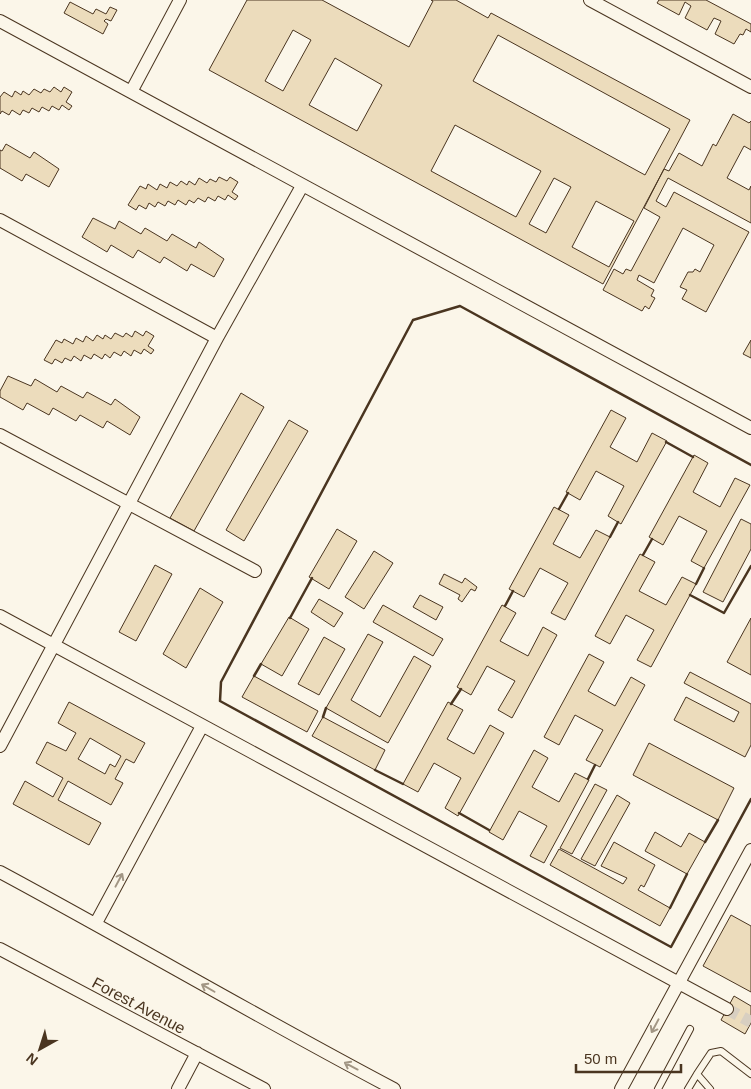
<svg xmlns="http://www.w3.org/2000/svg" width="751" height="1089" viewBox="0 0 751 1089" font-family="Arial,sans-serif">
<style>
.building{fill:#ecdcbc;stroke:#4a3520;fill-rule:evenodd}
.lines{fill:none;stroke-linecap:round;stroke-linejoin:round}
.minor-tunnel{stroke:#d8cfc1;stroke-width:12;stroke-dasharray:12 6;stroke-linecap:butt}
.service-casing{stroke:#4a3520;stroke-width:8}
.minor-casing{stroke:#4a3520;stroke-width:14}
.service{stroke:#fbf6e9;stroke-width:6}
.minor{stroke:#fbf6e9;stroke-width:12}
.wall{stroke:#4a3520;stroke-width:2.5}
.oneway{stroke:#a29684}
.labels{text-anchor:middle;stroke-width:4;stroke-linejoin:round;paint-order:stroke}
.street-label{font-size:16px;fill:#4a3520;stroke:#fbf6e9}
</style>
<rect width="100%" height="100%" fill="#fbf6e9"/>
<!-- building -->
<path class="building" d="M247,0h75l87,47 24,-46 -2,-1h25l32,18 3,-5 199,107 -87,164 -394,-214zM293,30l18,10 -28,51 -18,-10zM498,35l172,94 -25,46 -172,-94zM335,58l47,27 -25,46 -48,-26zM455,125l86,46 -25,46 -85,-46zM554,178l17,9 -25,46 -17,-9zM596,201l38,20 -25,46 -37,-20z
M659,0h47l45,24v8l-5,-3 -3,6 -3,-1 -6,10 -19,-10 6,-13 -7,-3 -7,12 -22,-12 6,-12 -6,-4 -6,13 -22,-12z
M70,2l23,12 3,-5 10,5 4,-7 7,3 -6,11 -5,-2 -2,2 4,3 -5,10 -39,-21z
M54,87l7,5 3,-5 8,5 -6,10 6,4 -3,4 -7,-5 -3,5 -7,-4 -3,5 -7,-4 -3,5 -7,-4 -3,5 -6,-3 -3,5 -8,-5 -3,5 -7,-4 -2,3v-17l4,-5 8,5 3,-6 6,4 2,-4 6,4 5,-6 7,4 3,-4 6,3z
M733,114l16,9 2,-2v29l-7,-4 -17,32 22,12 2,-4v37l-83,-45 -12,23 10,6 8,-15 75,40 -43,80 -24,-13 5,-9 -7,-3 8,-15h5l2,-3 5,3 14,-27 -31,-17 -29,55 -15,-8 -2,5 17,10 -3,6 4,2 -6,11 -4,-3 -3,5 -39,-21 11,-21 9,5 3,-5 5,2 29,-54 -16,-9 20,-39 5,2 10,-18 23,13 11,-22 3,2z
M6,144l24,14 4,-6 25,17 -10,18 -23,-13 -4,7 -22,-13v-18l2,1z
M219,177l8,4 3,-4 8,5 -6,10 6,4 -3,4 -7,-5 -3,5 -7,-4 -3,5 -7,-4 -3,5 -7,-4 -4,5 -5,-3 -3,5 -8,-5 -3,5 -7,-4 -3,5 -7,-4 -3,5 -6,-4 -3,6 -7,-4 -3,5 -8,-5 12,-19 6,3 2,-5 9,6 3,-6 7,4 3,-6 7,4 4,-5 6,4 2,-4 6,4 4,-7 8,5 3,-4 6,3z
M93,218l22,11 4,-8 22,13 4,-6 22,13 5,-7 24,14 3,-6 25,17 -10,18 -23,-13 -4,7 -23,-14 -4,6 -22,-13 -5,8 -22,-13 -4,7 -25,-15z
M135,331l8,5 3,-5 8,5 -6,10 6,4 -3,4 -7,-5 -3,5 -7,-4 -3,6 -7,-5 -3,5 -7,-4 -4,6 -5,-4 -3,5 -8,-5 -3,5 -7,-4 -3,6 -7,-5 -3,5 -6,-3 -3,5 -7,-4 -3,5 -8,-4 12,-20 6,3 2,-4 9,5 3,-6 7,4 3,-6 7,5 4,-6 6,4 2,-4 6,4 4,-6 8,4 3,-4 6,4z
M751,340v18l-8,-4z
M8,376l23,10 4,-7 22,13 4,-6 22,12 4,-6 24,13 4,-6 25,18 -10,18 -23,-14 -4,7 -23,-13 -4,6 -23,-13 -4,7 -22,-12 -4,7 -23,-13v-6z
M241,393l23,14 -70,124 -24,-13z
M611,410l15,8 -16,29 27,15 15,-29 15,8 -46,83 -13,-8 16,-30 -28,-15 -16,29 -14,-8z
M289,420l19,11 -64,110 -18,-11z
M694,455l14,8 -15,29 27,15 15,-29 15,7 -46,83 -13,-7 16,-30 -28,-15 -16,29 -14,-8z
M554,507l15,8 -16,29 27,14 16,-28 14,7 -45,83 -14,-7 17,-30 -28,-15 -16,29 -15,-8z
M741,519l10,5v25l-28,53 -20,-10z
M337,529l20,12 -28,48 -20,-12z
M374,551l19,12 -29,46 -19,-12z
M640,554l15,8 -16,29 27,14 16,-28 14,7 -45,83 -14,-7 17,-30 -28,-15 -16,29 -15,-8z
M155,565l17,9 -36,67 -17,-9z
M444,574l18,9 3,-5 12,9 -2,4 -4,-2 -9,13 -4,-3 2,-4 -21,-11z
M200,588l23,14 -37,66 -23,-14z
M420,595l23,12 -7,13 -23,-13z
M319,599l24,14 -9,14 -23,-15z
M383,605l60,34 -10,17 -60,-34z
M502,605l14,8 -16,28 28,15 15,-29 14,8 -45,83 -14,-8 17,-29 -28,-15 -16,29 -14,-8z
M289,617l20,12 -27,47 -21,-12z
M751,618v57l-24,-13z
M368,634l15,8 -32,58 29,17 34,-61 17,10 -43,77 -62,-35z
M324,637l21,12 -26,46 -21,-11z
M589,654l15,8 -16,29 27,15 16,-29 14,8 -45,82 -14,-7 17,-30 -28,-15 -16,30 -15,-8z
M690,672l61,32v41l-6,12 -71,-37 12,-23 48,25 5,-10 -55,-29z
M254,676l64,35 -11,21 -65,-35z
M69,702l76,41 -11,20 -8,-4 -11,20 8,4 -12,22 -43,-24 -10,19 43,23 -12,22 -76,-41 12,-23 28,16 10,-19 -27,-15 11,-21 19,9 10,-18 -18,-10zM90,738l31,18 -6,11 -5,-3 -5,10 -27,-15z
M448,702l15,8 -16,29 27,15 16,-29 14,8 -46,83 -13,-8 16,-30 -27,-15 -16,29 -15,-8z
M323,717l62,33 -10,20 -63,-34z
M649,743l85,45 -16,32 -85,-45z
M534,750l14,8 -16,29 27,15 16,-29 14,7 -45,83 -14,-7 17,-30 -28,-15 -16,29 -14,-8z
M595,784l12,6 -35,64 -12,-6z
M617,795l13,8 -35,63 -14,-7z
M655,832l26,15 8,-14 16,9 -18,32 -42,-23z
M614,842l41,23 -11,22 -3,-2 -3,5 32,18 -10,18 -110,-61 9,-16 64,35 4,-6 -26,-12z
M731,915l20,11v66l-48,-26z
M734,996l17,10v17l-6,11 -24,-14z"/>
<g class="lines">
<!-- minor-tunnel -->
<path class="minor-tunnel" d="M727,1009l24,13"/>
<!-- service casing -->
<g class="service-casing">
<path id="service" d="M658,1089l32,-60
M688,1089l9,-15
M710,1089l-13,-15 14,-21 10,-2 30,23"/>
</g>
<!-- minor casing -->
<g class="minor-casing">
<path id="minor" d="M590,0l161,87
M0,21l751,407
M131,92l49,-92
M0,220l217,118
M0,435l255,136
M0,616l727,393
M0,746l217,-408 85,-152
M0,872c132,71 261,147 394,217
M96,923l106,-197
M0,949l264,140
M178,1089l19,-36
M621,1089l130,-239"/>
</g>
<!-- service -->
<use href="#service" class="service"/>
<!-- minor -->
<use href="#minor" class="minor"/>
<!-- wall -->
<path class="wall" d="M666,442l27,15
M751,465l-291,-159 -47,14 -192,362 -1,19 451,246 80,-148
M559,509l9,-16
M610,537l8,-15
M643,555l9,-16
M696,584l8,-16
M690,595l34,18 27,-47
M505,606l8,-15
M290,618l22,-40
M254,676l7,-12
M451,704l10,-15
M323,717l3,-9
M375,770l28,14
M588,779l7,-14
M459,813l30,17
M705,842l13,-22
M670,908l17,-34"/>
</g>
<!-- one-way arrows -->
<defs><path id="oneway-shaft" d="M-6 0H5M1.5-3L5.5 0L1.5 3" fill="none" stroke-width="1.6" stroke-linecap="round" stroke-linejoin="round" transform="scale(1.25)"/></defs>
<g class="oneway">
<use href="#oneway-shaft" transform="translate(119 880) rotate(-62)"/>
<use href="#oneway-shaft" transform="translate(208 988) rotate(-150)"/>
<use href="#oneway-shaft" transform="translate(655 1026) rotate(118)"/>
<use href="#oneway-shaft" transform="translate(351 1066) rotate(-152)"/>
</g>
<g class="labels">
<!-- street labels -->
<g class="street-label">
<text transform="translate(139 1005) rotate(28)" y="6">Forest Avenue</text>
</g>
</g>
<!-- north arrow -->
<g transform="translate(40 1049) rotate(219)" stroke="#fbf6e9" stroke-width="4" paint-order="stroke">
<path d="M0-4L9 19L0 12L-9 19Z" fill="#4a3520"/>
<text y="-8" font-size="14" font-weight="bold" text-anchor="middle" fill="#4a3520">N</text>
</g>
<!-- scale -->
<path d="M576 1064v8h105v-8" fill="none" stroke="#4a3520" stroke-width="2.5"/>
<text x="584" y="1064" font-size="15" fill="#4a3520" stroke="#fbf6e9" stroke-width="4" paint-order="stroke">50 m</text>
</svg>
